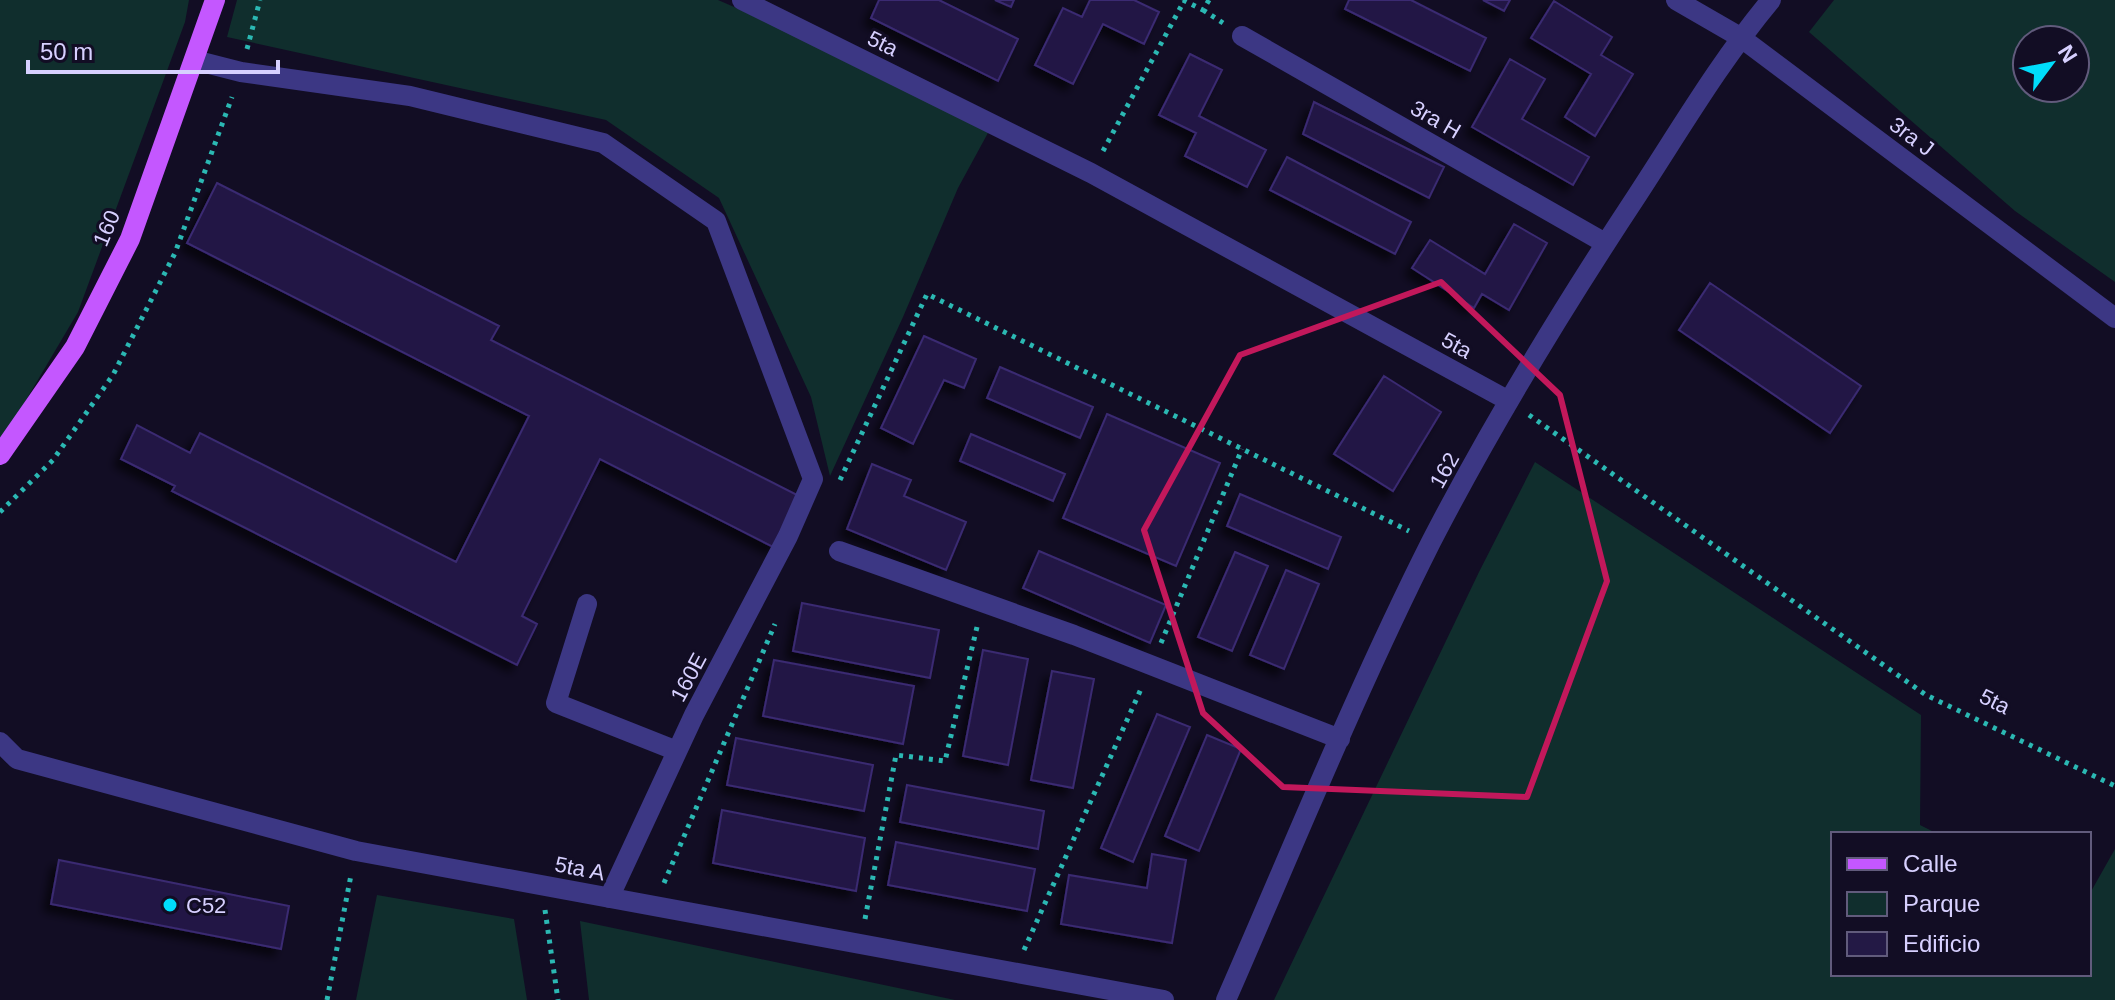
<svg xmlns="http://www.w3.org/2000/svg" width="2115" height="1000" viewBox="0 0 2115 1000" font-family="Arial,sans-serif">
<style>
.green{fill:#102e2d;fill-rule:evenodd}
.building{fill:#231945;stroke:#3a2a72;stroke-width:2;filter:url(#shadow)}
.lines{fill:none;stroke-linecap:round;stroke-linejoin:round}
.path{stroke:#2bb8b3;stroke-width:5;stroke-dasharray:4 6;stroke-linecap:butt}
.minor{stroke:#3c3784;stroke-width:20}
.major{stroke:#c457ff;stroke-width:20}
.marked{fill:none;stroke:#c2185b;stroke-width:6;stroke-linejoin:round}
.poi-dot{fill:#00ddfb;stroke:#120d24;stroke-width:3}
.labels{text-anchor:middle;stroke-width:6;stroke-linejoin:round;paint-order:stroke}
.street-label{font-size:22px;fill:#d7d0ff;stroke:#120d24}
.poi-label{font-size:22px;fill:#d7d0ff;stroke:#120d24;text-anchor:start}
</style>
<defs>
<filter id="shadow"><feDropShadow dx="-7" dy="7" stdDeviation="4" flood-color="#0009"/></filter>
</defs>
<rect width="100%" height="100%" fill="#120d24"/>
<!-- green -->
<path class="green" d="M0,0h189l-4,22 -107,290 -78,132z
M237,0h481l277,120 -37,68 -55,129 -73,159 -19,-79 -92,-199 -113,-78 -379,-83z
M1834,0h281v282l-100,-71 -206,-179zM2075,40v48h-48v-48z
M1535,462l386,253 -1,110 18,9h-105v140h256v-79l26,-46v151h-841l205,-428z
M377,895l137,24 13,81h-171z
M580,921l375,79h-366z"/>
<!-- building -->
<path class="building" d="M879,0h60l79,39 -20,42 -127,-63z
M995,0h19l-3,7z
M1090,0h44l25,12 -15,32 -41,-20 -30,60 -38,-19 28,-57 19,9z
M1349,0h62l75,38 -16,33 -125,-62z
M1483,0h27l-6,11z
M1554,1l58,36 -11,18 32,19 -38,62 -30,-19 26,-43 -60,-36z
M1190,54l32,16 -23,46 67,34 -19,37 -62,-31 11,-23 -37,-18z
M1510,59l35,20 -23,40 67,38 -16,28 -101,-58z
M1314,102l130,65 -15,31 -126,-64z
M1287,157l124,65 -16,32 -125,-64z
M217,183l282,143 -8,14 310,157 -26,51 -175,-89 -78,157 15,8 -20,41 -345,-174 3,-5 -54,-27 16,-34 53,28 10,-20 256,129 73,-146 -342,-173z
M1514,224l33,19 -38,67 -27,-16 -8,14 -62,-40 18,-28 55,34z
M1710,283l151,103 -31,47 -151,-103z
M924,336l52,23 -12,29 -20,-8 -31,64 -32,-16z
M1000,367l93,40 -13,31 -93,-40z
M1384,376l57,36 -48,79 -59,-37z
M1107,414l113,49 -44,103 -113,-48z
M971,434l94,40 -12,27 -93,-40z
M872,464l39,16 -7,16 62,26 -20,48 -99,-41z
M1240,494l101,43 -13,32 -101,-43z
M1039,551l127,54 -16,38 -127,-55z
M1235,552l33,14 -36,85 -34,-14z
M1286,570l33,14 -35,85 -34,-14z
M802,603l137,27 -9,48 -137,-27z
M983,650l45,9 -20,106 -45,-9z
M774,660l140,26 -11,58 -140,-28z
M1052,671l42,8 -21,109 -42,-8z
M1157,714l33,13 -57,135 -32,-14z
M1207,735l34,14 -42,102 -34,-15z
M736,738l137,27 -9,46 -137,-26z
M907,785l137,26 -6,38 -138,-27z
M722,810l143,28 -9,53 -143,-28z
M896,842l139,27 -8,42 -139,-26z
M1152,854l34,6 -14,83 -111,-19 8,-49 78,13z
M59,860l230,46 -8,43 -230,-45z"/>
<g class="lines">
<!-- path -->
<path class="path" d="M1183,0l20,10 6,-10
M1203,10l20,13
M247,49l13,-49
M1103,151l81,-150
M1529,415l397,280 189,91
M840,480l87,-186 482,237
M0,512l53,-52 60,-85 62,-122 57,-156
M1161,643l81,-194
M664,883l111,-259
M545,910l13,90
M865,919l31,-164 49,6 32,-134
M1024,950l117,-261
M327,1000l24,-125"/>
<!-- minor -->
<path class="minor" d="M742,0l349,173 418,228
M1676,0l64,37 375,281
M1242,36l363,207
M194,60l47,12 169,24 193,47 113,78 97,258 -25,57 -94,179 -85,183
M839,551l235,84 266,104
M587,604l-31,99 121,48
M0,742l17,17 339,92 808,149
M1226,1000c67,-153 130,-309 205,-458 62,-120 133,-236 207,-348 43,-66 83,-134 133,-194"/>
<!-- major -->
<path class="major" d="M0,455l75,-108 55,-108 85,-239"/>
</g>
<!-- marked area -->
<path class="marked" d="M1441,282l119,113 47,186 -80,216 -244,-10 -80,-74 -59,-183 96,-175z"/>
<!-- markers -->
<circle class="poi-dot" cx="170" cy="905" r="8"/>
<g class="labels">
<!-- street labels -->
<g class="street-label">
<text transform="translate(883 43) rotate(26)" y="8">5ta</text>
<text transform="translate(1436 119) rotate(30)" y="8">3ra H</text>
<text transform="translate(1912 136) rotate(37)" y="8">3ra J</text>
<text transform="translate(106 228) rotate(-67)" y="8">160</text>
<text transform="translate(1457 345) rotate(29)" y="8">5ta</text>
<text transform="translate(1444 470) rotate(-61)" y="8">162</text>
<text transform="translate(688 677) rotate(-62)" y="8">160E</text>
<text transform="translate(1995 701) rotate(26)" y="8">5ta</text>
<text transform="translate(580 868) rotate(11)" y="8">5ta A</text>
</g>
<!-- poi labels -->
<g class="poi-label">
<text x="186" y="913">C52</text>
</g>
</g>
<!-- legend -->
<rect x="1831" y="832" width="260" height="144" fill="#120d24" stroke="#615b7c" stroke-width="2"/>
<rect x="1847" y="858" width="40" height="12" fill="#c457ff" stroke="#615b7c" stroke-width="2"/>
<text x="1903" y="872" font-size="24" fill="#d7d0ff">Calle</text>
<rect x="1847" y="892" width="40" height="24" fill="#102e2d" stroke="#615b7c" stroke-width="2"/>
<text x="1903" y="912" font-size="24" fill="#d7d0ff">Parque</text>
<rect x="1847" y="932" width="40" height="24" fill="#231945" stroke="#615b7c" stroke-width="2"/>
<text x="1903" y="952" font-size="24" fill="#d7d0ff">Edificio</text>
<!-- north arrow -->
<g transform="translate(2051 64) rotate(58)"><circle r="38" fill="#120d24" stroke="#615b7c" stroke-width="2"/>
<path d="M0-6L14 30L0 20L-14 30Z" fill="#00ddfb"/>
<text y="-12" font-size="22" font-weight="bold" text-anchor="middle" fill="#d7d0ff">N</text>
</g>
<!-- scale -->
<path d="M28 60v12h250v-12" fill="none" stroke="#d7d0ff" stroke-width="4"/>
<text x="40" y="60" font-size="24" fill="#d7d0ff" stroke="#120d24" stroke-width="6" paint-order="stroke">50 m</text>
</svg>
